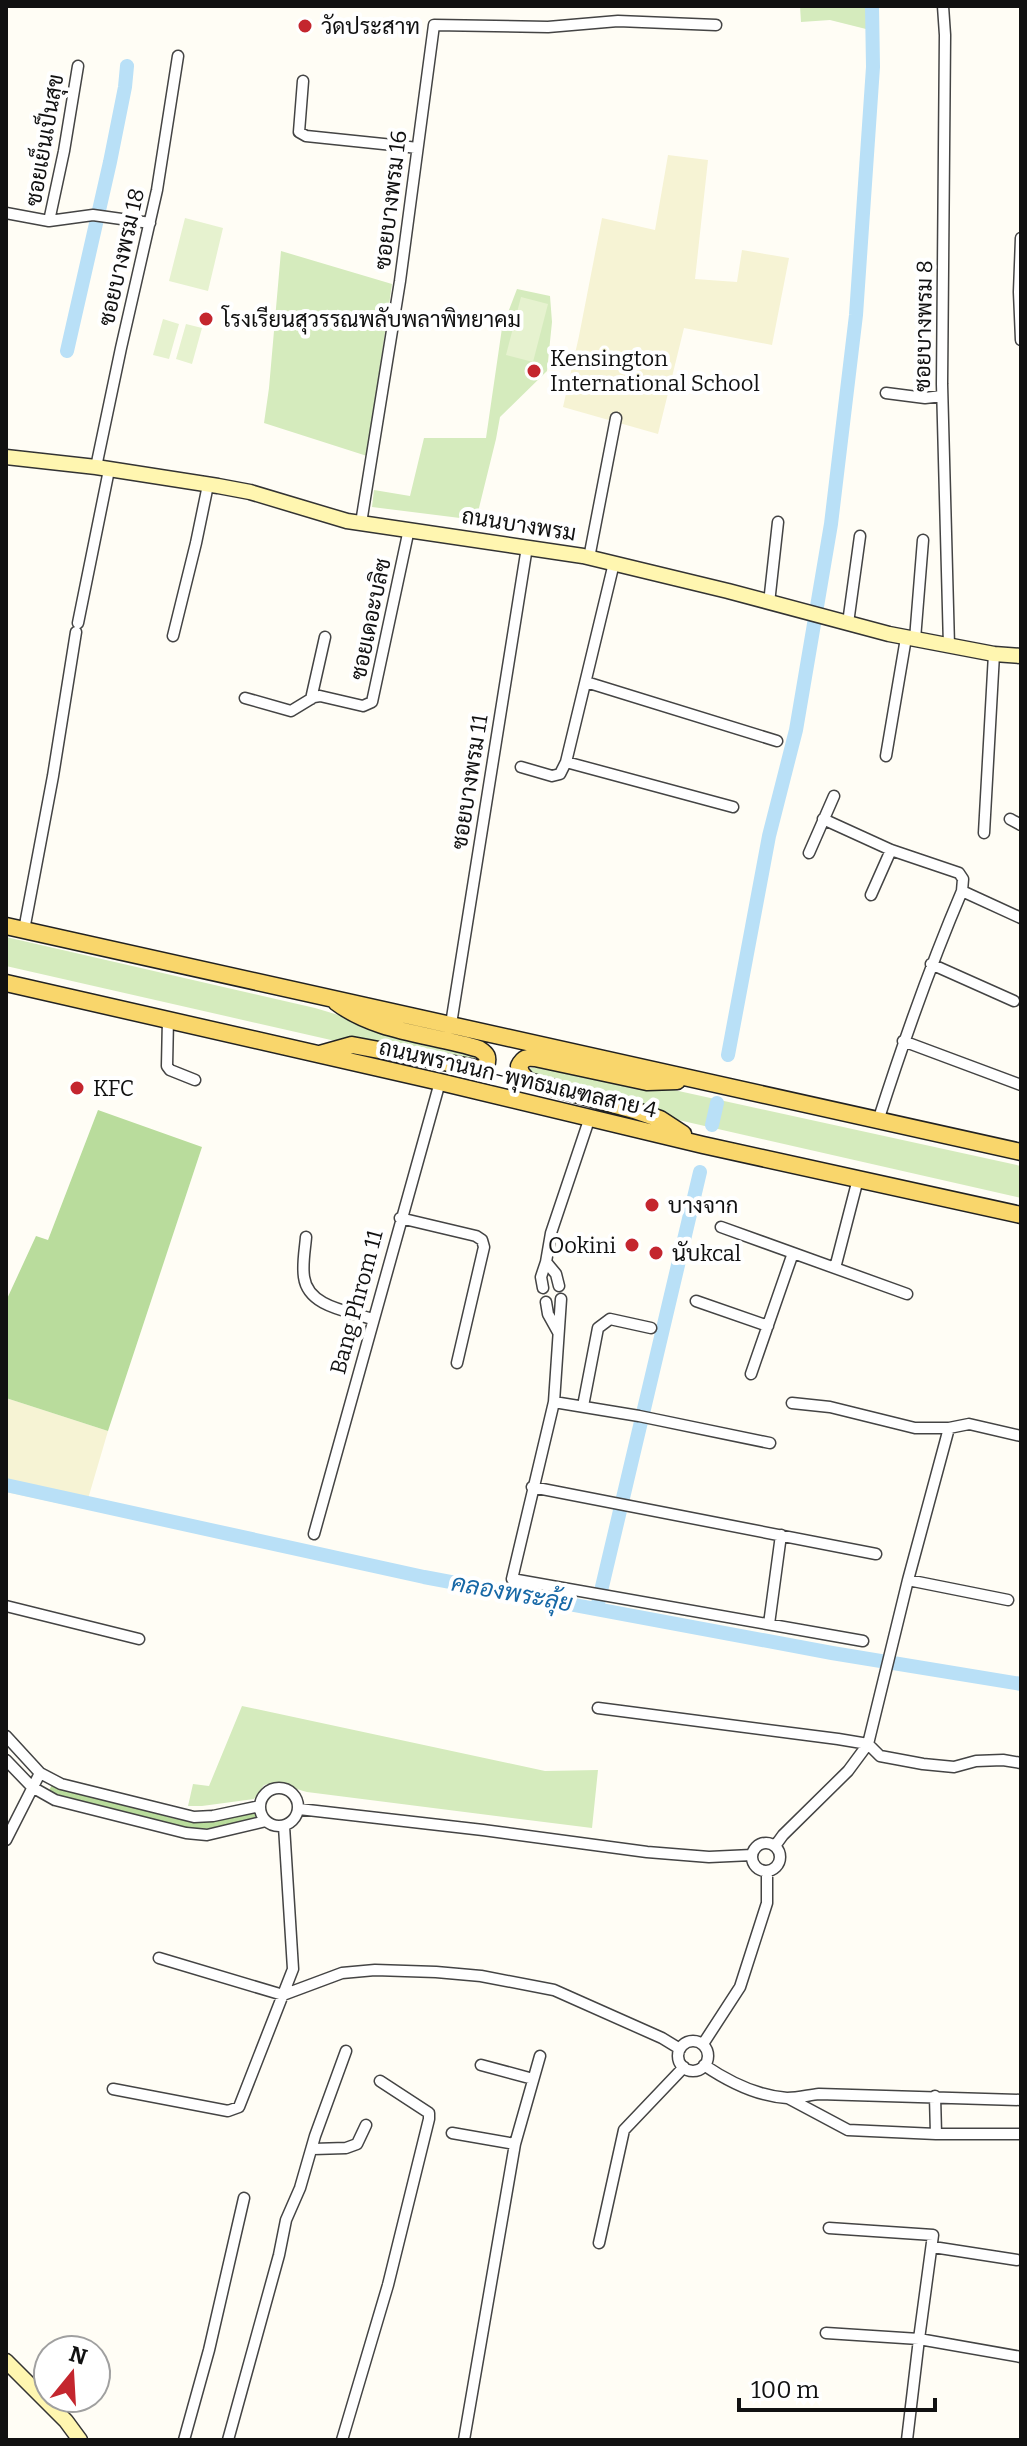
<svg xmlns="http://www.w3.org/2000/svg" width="1027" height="2446" viewBox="0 0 1027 2446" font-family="Bitter,Sarabun,serif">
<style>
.farmland{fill:#f6f3d4}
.green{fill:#d5ebbd}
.forest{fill:#b9dc9c}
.pitch{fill:#e6f2cf}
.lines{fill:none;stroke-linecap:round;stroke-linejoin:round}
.canal{stroke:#b9e0f7;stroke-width:14}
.street-casing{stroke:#444;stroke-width:13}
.secondary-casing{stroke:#333;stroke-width:17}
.primary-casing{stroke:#222;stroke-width:19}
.street{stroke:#fff;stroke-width:10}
.secondary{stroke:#fff6b0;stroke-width:14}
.primary{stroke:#f9d66b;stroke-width:16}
.poi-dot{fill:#c4262e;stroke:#fff;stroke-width:3}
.labels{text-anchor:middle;stroke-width:8;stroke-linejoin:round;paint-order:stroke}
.poi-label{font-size:22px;fill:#111;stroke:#fff;text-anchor:start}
.street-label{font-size:22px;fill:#111;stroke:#fff}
.water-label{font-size:24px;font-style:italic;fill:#1768a6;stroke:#fff}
</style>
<rect width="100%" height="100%" fill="#fffdf5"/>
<!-- farmland -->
<path class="farmland" d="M668,155l40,5 -13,119 42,3 5,-32 47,8 -17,87 -88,-17 -26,106 -95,-27 16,-71 23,-118 53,12z
M6,1398l102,33 -23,78 -79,-17z"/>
<!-- green -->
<path class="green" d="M800,6h68l2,24 -40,-10 -29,2z
M281,251l111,33 -25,172 -103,-33 5,-35z
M517,289l33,7 2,26 -5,49 -47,46 -4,22 -20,81 -104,-13 2,-17 36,6 14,-58h62l16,-110z
M6,937l309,71 161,48 -1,4 -11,2 -96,-20 -37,-2 -325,-74z
M545,1067l129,23 347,76v32l-347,-79 -148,-46 4,-5z
M242,1706l303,65 53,-1 -6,58 -285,-36c-16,-4 -27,-11 -43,-7l-10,14 -52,7h-14l5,-22 16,2z"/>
<!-- forest -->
<path class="forest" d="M98,1110l104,37 -94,284 -102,-33v-97l30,-65 12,4z
M52,1784l120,34 30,4 52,-11 2,8 -51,10 -23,-2 -115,-29 -18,-7z"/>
<!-- pitch -->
<path class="pitch" d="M185,218l38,10 -15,63 -39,-10z
M521,297l27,7 -15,58 -27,-7z
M163,319l16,5 -10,35 -16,-4z
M186,324l16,4 -10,36 -16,-5z"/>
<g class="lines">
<!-- canal -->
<path class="canal" d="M67,351l43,-189 15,-75 2,-21
M728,1055l41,-219 27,-106 35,-206 25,-209 17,-248 -1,-61
M712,1125l5,-22
M6,1485l418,92 408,76 189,31
M597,1608l103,-436"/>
<!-- street casing -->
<g class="street-casing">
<path id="street" d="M943,6l2,29 -3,349 7,262
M303,81l-4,51 7,4 87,9
M401,146l16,2
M6,213l43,8 44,-6 57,8
M49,221l15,-70 14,-85
M1021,238l-2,54 2,48
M886,393l39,5 17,-2
M96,467l25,-119 36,-158 21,-134
M361,523l39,-242 34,-256 114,2 70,-6 98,4
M589,558l27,-140
M769,603l9,-81
M78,623l31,-153
M848,623l12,-87
M173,636l23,-93 12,-58
M915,639l8,-99
M586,682l191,59
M245,698l46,13 23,-14 6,-1 43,10 9,-4 37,-173
M311,699l14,-62
M886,756l20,-118
M566,762l167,45
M521,767l31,9 8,-2 6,-12 48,-199
M823,819l68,31 68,23 4,6 -1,12c-32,75 -59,152 -84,230
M1010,819l11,6
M984,833l10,-179
M809,853l25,-57
M962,891l59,27
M871,895l20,-45
M24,930l29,-154 23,-144
M931,964l83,37
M168,1019l-1,47 3,4 25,10
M451,1024l76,-477
M903,1041l118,44
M400,1218l76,18 6,4 2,7 -27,116
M721,1227l186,67
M306,1237c-1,13 -4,27 -2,40 4,30 44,34 68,42
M546,1262l10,12 3,12
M835,1268l23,-89
M543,1288l-2,-11 5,-15 5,-29 39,-116
M561,1299l-7,103 -42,177 351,62
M696,1301l72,25
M546,1302l2,12 10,18
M751,1374l42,-121
M554,1402l85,14 131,27
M792,1403l38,4 85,21h34l20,-4 52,12
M583,1406l15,-78 12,-9 41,9
M532,1487l344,67
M314,1534l126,-452
M908,1580l100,20
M6,1606l133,33
M769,1624l12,-89
M598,1708l240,31 30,5 12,12 43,8 31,3 22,-6 27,-1 18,3
M6,1736l34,37 21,11 133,33 19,-1 47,-10
M6,1760l26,27 23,13 131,33 21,2 59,-14
M260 1807a19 19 0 1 1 38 0a19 19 0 1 1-38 0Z
M299,1809l184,21 164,22 62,5 43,-2
M6,1840l34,-67
M752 1857a14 14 0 1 1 28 0a14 14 0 1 1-28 0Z
M775,1846l8,-11 65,-64 20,-27 40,-164 41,-152
M159,1958l124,37 59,-22 33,-3 61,2 45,4 73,14 108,48 18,11
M678 2056a15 15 0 1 1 30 0a15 15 0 1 1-30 0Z
M703,2044l37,-57 27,-84v-32
M481,2065l52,14
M704,2065c25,17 53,31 83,33 11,0 22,-3 32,-4l202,6
M113,2089l115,22 11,-4 54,-138 -9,-143
M935,2096l1,38
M788,2098l60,32 88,4h85
M452,2133l63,11
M313,2149l33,-1 11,-4 9,-19
M829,2228l104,7 -14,104 102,18
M599,2243l25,-113 60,-63
M933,2247l84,13
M826,2333l93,6 -12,101
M184,2440l25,-90 35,-152
M228,2440l51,-185 7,-35 14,-32 15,-52 31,-85
M342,2440l46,-155 41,-166v-6l-49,-32
M464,2440l51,-296 25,-88"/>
</g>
<!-- secondary casing -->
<g class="secondary-casing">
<path id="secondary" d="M6,457l90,10 122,19 32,6 97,29 236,35 145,35 161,43 105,20 27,2
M6,2361l60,60 14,19"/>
</g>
<!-- primary casing -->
<g class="primary-casing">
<path id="primary" d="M6,926l1015,226
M6,983l434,99 263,63 318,70
M320,1054l32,-9 129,24 5,-3c3,-9 1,-12 -7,-17 -47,-15 -102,-16 -143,-47
M677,1081l-30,1 -112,-24c-8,-1 -12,0 -16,8l2,7 7,8 106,29 26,9 23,15"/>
</g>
<!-- street -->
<use href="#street" class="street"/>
<!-- secondary -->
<use href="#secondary" class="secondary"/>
<!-- primary -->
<use href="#primary" class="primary"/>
</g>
<!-- markers -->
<g class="poi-dot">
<circle cx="305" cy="26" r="8"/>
<circle cx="206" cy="319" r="8"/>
<circle cx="534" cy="371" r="8"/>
<circle cx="77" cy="1088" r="8"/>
<circle cx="652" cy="1205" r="8"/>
<circle cx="632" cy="1245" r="8"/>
<circle cx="656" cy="1253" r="8"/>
</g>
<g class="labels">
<!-- poi labels -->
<g class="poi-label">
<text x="321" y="34">วัดประสาท</text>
<text x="222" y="327">โรงเรียนสุวรรณพลับพลาพิทยาคม</text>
<text x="550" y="366">Kensington<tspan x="550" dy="25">International School</tspan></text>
<text x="93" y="1096">KFC</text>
<text x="668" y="1213">บางจาก</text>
<text x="616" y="1253" text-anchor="end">Ookini</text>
<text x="672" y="1261">นับkcal</text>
</g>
<!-- street labels -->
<g class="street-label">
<text transform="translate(44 140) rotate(-80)" y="8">ซอยเย็นเป็นสุข</text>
<text transform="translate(390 200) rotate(-83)" y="8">ซอยบางพรม 16</text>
<text transform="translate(121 257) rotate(-77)" y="8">ซอยบางพรม 18</text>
<text transform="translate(923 326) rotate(-89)" y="8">ซอยบางพรม 8</text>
<text transform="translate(519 524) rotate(9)" y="8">ถนนบางพรม</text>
<text transform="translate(370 619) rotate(-78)" y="8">ซอยเดอะบลิซ</text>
<text transform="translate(469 782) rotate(-81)" y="8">ซอยบางพรม 11</text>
<text transform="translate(518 1078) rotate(13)" y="8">ถนนพรานนก-พุทธมณฑลสาย 4</text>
<text transform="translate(356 1302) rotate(-75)" y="8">Bang Phrom 11</text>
</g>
<!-- water labels -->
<g class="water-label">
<text transform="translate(512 1593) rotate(10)" y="8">คลองพระลุ้ย</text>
</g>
</g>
<!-- border -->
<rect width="1027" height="2446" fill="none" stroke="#111111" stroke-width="16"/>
<!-- north arrow -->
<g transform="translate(72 2374) rotate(18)"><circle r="38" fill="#ffffff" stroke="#a0a0a0" stroke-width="2"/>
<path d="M0-6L14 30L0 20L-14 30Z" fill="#c4262e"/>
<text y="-12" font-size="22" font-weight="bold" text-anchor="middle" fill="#111111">N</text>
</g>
<!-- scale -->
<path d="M739 2398v12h196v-12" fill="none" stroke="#111111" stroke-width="4"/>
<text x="751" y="2398" font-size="24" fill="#111111" stroke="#ffffff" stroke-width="6" paint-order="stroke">100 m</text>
</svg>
